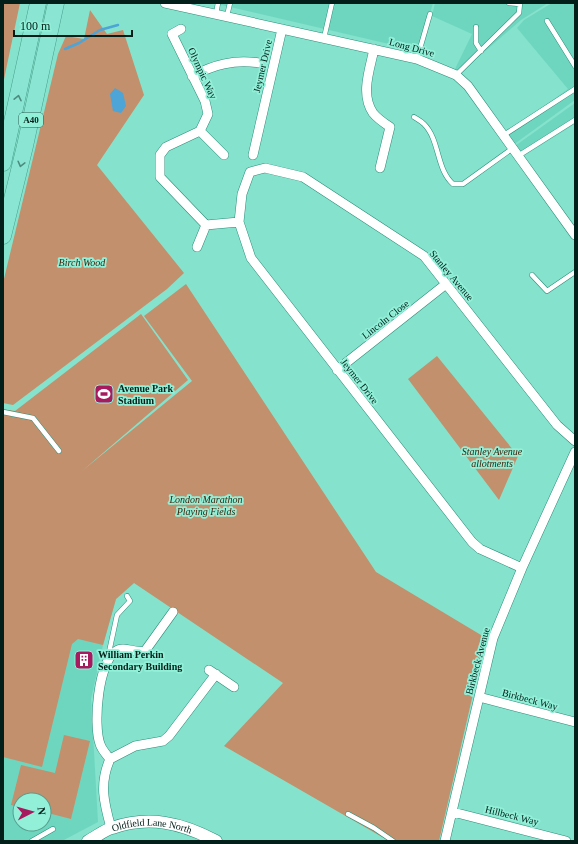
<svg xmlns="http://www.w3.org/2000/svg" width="578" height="844" viewBox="0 0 578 844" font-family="Georgia,serif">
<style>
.built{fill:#6ed6bf;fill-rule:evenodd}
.green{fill:#c2906c}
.water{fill:#4da4d7}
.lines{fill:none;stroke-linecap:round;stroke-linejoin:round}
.stream{stroke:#4da4d7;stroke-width:2.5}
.service-casing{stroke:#298d79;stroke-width:5.5}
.minor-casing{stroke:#298d79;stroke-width:10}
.tertiary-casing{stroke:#298d79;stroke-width:13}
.trunk-casing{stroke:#479c8a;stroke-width:17}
.service{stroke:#fff;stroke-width:4.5}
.minor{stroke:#fff;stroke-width:9}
.tertiary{stroke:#fff;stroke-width:12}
.trunk{stroke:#8ae6d2;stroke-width:16}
.oneway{stroke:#4d8c7f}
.labels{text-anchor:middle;stroke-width:3.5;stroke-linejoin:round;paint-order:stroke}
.shield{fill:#92f0d9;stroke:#2d5e53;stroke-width:1}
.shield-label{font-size:9px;font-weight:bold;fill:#021f19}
.street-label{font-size:10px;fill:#021f19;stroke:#92f0d9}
.park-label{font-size:10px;font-style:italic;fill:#40230b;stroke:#92f0d9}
.poi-label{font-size:10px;font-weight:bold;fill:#021f19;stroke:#92f0d9;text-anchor:start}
</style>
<rect width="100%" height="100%" fill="#85e2cc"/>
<!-- built -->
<path class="built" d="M213,3h220l-14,48z
M435,3h113l-27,17 -61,53 -5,-4 17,-35 -40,-18z
M552,3h23v97l-62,45 -8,-11 63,-45 -51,-61 7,-8z
M575,103v21l-53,33 -7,-11z
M3,431l131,152 -18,16 -13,46 -12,54 7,123 -36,19h-59zM20,800h24v24h-24z"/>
<!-- green -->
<path class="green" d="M3,3h17l-17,81z
M90,10l17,24 16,-4 21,65 -47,70 87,108 -17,16 -154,116 -10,-2v-120l55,-229 8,-18 18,3z
M186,284l190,288 110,66 -47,203h-50l-165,-95 59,-63 -149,-100 -18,16 -13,46 -25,-6 -6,5 -30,123 -39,-10v-348l12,2 126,-97 47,66 -106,91 110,-90 -48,-65z
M437,356l81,100 -19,44 -91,-121z
M64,735l26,6 -19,78 -27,-7v-12h-24v7l-9,-2 10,-40 34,8z"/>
<!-- water -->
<path class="water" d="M115,88l8,5 3,13 -5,7 -8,-2 -3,-17z"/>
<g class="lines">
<!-- stream -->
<path class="stream" d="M65,49l14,-6 21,-13 18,-5"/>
<!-- service casing -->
<g class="service-casing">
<path id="service" d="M509,3l11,1
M216,14l2,-11
M227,16l3,-13
M547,21l28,45
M476,27v16l5,8
M324,38l8,-35
M417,59l13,-45
M456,75l63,-62 1,-10
M414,117c3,2 7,4 10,7 16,16 12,45 29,60h10l50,-36
M504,135l71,-46
M518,156l57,-36
M532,275l15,16 28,-19
M3,412l30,6 26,33
M108,657l9,-42 13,-14 -3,-5
M348,814l26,14 19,13
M32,841l21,-12"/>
</g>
<!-- minor casing -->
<g class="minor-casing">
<path id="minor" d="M165,3l252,56 39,16 12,11 107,149
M181,29l-9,5 33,67 3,13 -8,17 -34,16 -6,8v22l46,48 33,-3
M374,49c-4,20 -14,45 -1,64 4,5 11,10 17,14l-10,41
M192,76c22,-11 42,-17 67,-13
M200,131l24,24
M253,155l29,-126
M197,247l9,-22
M337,370l109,-86
M522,568l-42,-19 -8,-7 -221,-284 -12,-36 3,-28 8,-22 15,-4 38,9 121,79 133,169 18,16
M209,670l25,17
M479,697l96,25
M110,759l25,-13 28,-5 6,-5 47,-62
M453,812l113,29
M111,828c-7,-25 -12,-44 -1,-69 -4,-5 -8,-9 -10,-15 -7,-19 -2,-82 16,-93 8,-6 20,3 29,0l28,-39
M445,841l48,-203 29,-70 53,-116"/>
</g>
<!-- tertiary casing -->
<g class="tertiary-casing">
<g id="tertiary">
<path id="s1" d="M88,841c8,-4 16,-11 24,-13 37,-13 70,-5 104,13"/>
</g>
</g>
<!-- trunk casing -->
<g class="trunk-casing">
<path id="trunk" d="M3,163l35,-160
M3,236l22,-90 31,-143"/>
</g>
<!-- service -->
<use href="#service" class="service"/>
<!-- minor -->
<use href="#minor" class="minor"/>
<!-- tertiary -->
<use href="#tertiary" class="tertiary"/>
<!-- trunk -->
<use href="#trunk" class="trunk"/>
</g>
<!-- one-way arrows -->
<defs><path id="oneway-chevron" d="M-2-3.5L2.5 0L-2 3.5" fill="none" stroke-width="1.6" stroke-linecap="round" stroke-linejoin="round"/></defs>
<g class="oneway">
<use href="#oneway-chevron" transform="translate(18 98) rotate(-78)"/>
<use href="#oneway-chevron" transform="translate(21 164) rotate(104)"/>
</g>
<!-- icons -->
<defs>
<g id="stadium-square" transform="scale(1)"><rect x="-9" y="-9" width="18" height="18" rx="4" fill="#a61b60" stroke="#92f0d9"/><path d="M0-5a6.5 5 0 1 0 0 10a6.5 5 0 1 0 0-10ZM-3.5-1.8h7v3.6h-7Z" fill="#fff"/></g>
<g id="building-square" transform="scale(1)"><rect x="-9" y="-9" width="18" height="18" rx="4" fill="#a61b60" stroke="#92f0d9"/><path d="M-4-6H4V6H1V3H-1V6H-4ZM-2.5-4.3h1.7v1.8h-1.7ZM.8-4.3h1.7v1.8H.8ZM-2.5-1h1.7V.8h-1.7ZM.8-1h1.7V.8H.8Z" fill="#fff"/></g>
</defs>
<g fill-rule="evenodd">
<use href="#stadium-square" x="104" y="394"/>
<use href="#building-square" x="84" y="660"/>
</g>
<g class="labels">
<!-- shield labels -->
<rect class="shield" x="19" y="113" width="24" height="14" rx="3"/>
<g class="shield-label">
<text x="31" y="123">A40</text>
</g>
<!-- street labels -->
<g class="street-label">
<text transform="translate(412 47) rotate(15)" y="4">Long Drive</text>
<text transform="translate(262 66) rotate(-77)" y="4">Jeymer Drive</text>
<text transform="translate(203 73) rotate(65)" y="4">Olympic Way</text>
<text transform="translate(452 275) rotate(50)" y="4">Stanley Avenue</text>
<text transform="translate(385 319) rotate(-38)" y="4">Lincoln Close</text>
<text transform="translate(360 381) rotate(52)" y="4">Jeymer Drive</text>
<text transform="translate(477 661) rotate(-75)" y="4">Birkbeck Avenue</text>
<text transform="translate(530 699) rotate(15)" y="4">Birkbeck Way</text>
<text transform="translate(512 815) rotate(14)" y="4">Hillbeck Way</text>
<text dy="4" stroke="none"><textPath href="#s1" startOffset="68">Oldfield Lane North</textPath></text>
</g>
<!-- park labels -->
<g class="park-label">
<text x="82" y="266">Birch Wood</text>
<text x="492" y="455">Stanley Avenue<tspan x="492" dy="12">allotments</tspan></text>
<text x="206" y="503">London Marathon<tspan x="206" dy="12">Playing Fields</tspan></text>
</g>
<!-- poi labels -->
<g class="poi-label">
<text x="118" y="392">Avenue Park<tspan x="118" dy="12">Stadium</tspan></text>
<text x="98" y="658">William Perkin<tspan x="98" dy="12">Secondary Building</tspan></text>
</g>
</g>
<!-- border -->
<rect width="578" height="844" fill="none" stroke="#021f19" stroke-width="8"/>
<!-- north arrow -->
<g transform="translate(32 812) rotate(84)"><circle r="19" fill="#92f0d9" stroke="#589c8c"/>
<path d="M0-3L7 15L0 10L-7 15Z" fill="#a61b60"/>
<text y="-6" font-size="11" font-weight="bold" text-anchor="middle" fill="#021f19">N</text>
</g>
<!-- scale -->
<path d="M14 30v6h118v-6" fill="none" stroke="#021f19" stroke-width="2"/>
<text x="20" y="30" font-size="12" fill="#021f19" stroke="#92f0d9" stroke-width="3" paint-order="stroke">100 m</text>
</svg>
